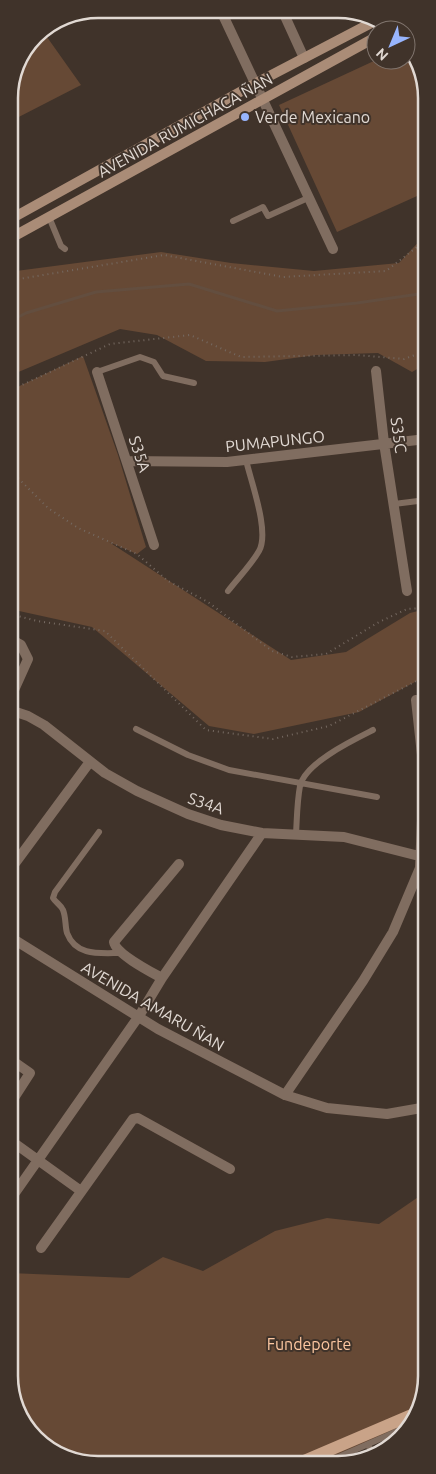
<svg xmlns="http://www.w3.org/2000/svg" width="436" height="1474" viewBox="0 0 436 1474" font-family="Ubuntu,sans-serif">
<style>
.green{fill:#664935}
.lines{fill:none;stroke-linecap:round;stroke-linejoin:round}
.stream{stroke:#634e3f;stroke-width:3}
.path{stroke:#756961;stroke-width:2;stroke-dasharray:1 4;stroke-linecap:butt}
.service{stroke:#806d60;stroke-width:6}
.minor{stroke:#806d60;stroke-width:10}
.secondary{stroke:#aa8c77;stroke-width:10}
.primary{stroke:#c9a388;stroke-width:12}
.poi-dot{fill:#98b5fd;stroke:#40332a;stroke-width:2}
.labels{text-anchor:middle;stroke-width:4;stroke-linejoin:round;paint-order:stroke}
.poi-label{font-size:16px;fill:#e1d9d3;stroke:#40332a;text-anchor:start}
.street-label{font-size:16px;fill:#e1d9d3;stroke:#40332a}
.park-label{font-size:16px;fill:#fdc7a1;stroke:#40332a}
.rim{fill:none;stroke:#e1d9d3;stroke-width:2.5}
</style>
<rect width="100%" height="100%" fill="#40332a"/>
<!-- green -->
<path class="green" d="M42,30l39,55 -72,37v-30l26,-57z
M406,46l20,35v111l-89,40 -58,-127 97,-45h30z
M426,234v130l-14,8 -34,-19 -62,2 -51,7 -59,-1 -49,-26 -37,-6 -111,47v-100l7,-5 145,-19 70,11 83,8 85,-8z
M83,356l35,99 28,92 -9,7 -28,-12 182,118 55,-8 64,-39 16,-4v67l-67,36 -105,22 -45,-8 -117,-99 -82,-18 -1,-135 15,10 -15,-10v-83z
M427,1191v191l-18,43 -85,39 -244,-1 -45,-24 -25,-46v-120l119,5 34,-21 40,14 72,-40 52,-13 52,6z"/>
<g class="lines">
<!-- stream -->
<path class="stream" d="M9,322l17,-9 70,-21 93,-8 88,27 80,-8 69,-10"/>
<!-- path -->
<path class="path" d="M382,30l6,-2
M9,284l10,-5 145,-24 119,22 103,-6 40,-31
M9,391l101,-47 80,-9 51,22 116,-2 47,4 22,-8
M9,474l9,4 30,30 30,20 59,26 31,27 40,21 64,49 20,6 34,-3 53,-32 28,-13 19,-1
M10,614l27,7 68,10 101,99 67,9 56,-13 97,-50"/>
<!-- service -->
<path class="service" d="M49,217l12,29 4,3
M233,221l30,-14 5,9 40,-18
M97,372l43,-15 14,5 9,14 31,7
M394,504l32,-4
M228,591c10,-13 23,-26 31,-40 11,-19 -8,-69 -13,-91
M136,729l52,26 41,15 148,27
M99,832l-44,60 -2,6c3,5 8,7 10,12 3,7 2,16 4,23 9,24 34,20 54,20
M296,834c1,-16 1,-32 4,-48 5,-23 53,-46 73,-56
M368,1444l4,10
M323,1464l86,-38"/>
<!-- minor -->
<path class="minor" d="M283,12l21,46
M222,13l111,236
M376,371l8,72 23,148
M97,372l57,173
M127,461l100,1 199,-23
M10,639l11,6 7,14 -18,40
M416,700l8,73 -4,95 7,28
M10,710l18,6 16,9 61,48 32,18 51,23 33,11 41,8 82,4 75,19
M10,870l79,-107
M10,937l148,92 127,66 42,13 60,6 40,-7
M162,978c-11,-6 -46,-24 -48,-36l65,-78
M10,1059l20,14 -20,31
M285,1095l78,-114 30,-49 27,-64
M10,1140l71,51
M10,1200l129,-184 23,-38 100,-145
M41,1248l92,-129 5,-1 92,51"/>
<!-- secondary -->
<path class="secondary" d="M9,220l247,-137 119,-62
M9,239l367,-202"/>
<!-- primary -->
<path class="primary" d="M297,1464l117,-50"/>
</g>
<!-- markers -->
<circle class="poi-dot" cx="245" cy="117" r="5"/>
<g class="labels">
<!-- poi labels -->
<g class="poi-label">
<text x="255" y="123">Verde Mexicano</text>
</g>
<!-- street labels -->
<g class="street-label">
<text transform="translate(185 125) rotate(-29)" y="6">AVENIDA RUMICHACA ÑAN</text>
<text transform="translate(399 435) rotate(82)" y="6">S35C</text>
<text transform="translate(275 441) rotate(-6)" y="6">PUMAPUNGO</text>
<text transform="translate(140 454) rotate(72)" y="6">S35A</text>
<text transform="translate(206 803) rotate(19)" y="6">S34A</text>
<text transform="translate(153 1006) rotate(30)" y="6">AVENIDA AMARU ÑAN</text>
</g>
<!-- park labels -->
<g class="park-label">
<text x="309" y="1350">Fundeporte</text>
</g>
</g>
<!-- crop -->
<path d="M0 0H436V1474H0ZM98 18H338A80 80 0 0 1 418 98V1376A80 80 0 0 1 338 1456H98A80 80 0 0 1 18 1376V98A80 80 0 0 1 98 18Z" fill="#40332a" fill-rule="evenodd"/>
<path class="rim" d="M98 18H338A80 80 0 0 1 418 98V1376A80 80 0 0 1 338 1456H98A80 80 0 0 1 18 1376V98A80 80 0 0 1 98 18Z"/>
<!-- north arrow -->
<g transform="translate(391 45) rotate(224)"><circle r="24" fill="#40332a" stroke="#80756e"/>
<path d="M0-4L9 19L0 12L-9 19Z" fill="#98b5fd"/>
<text y="-8" font-size="14" font-weight="bold" text-anchor="middle" fill="#e1d9d3">N</text>
</g>
</svg>
